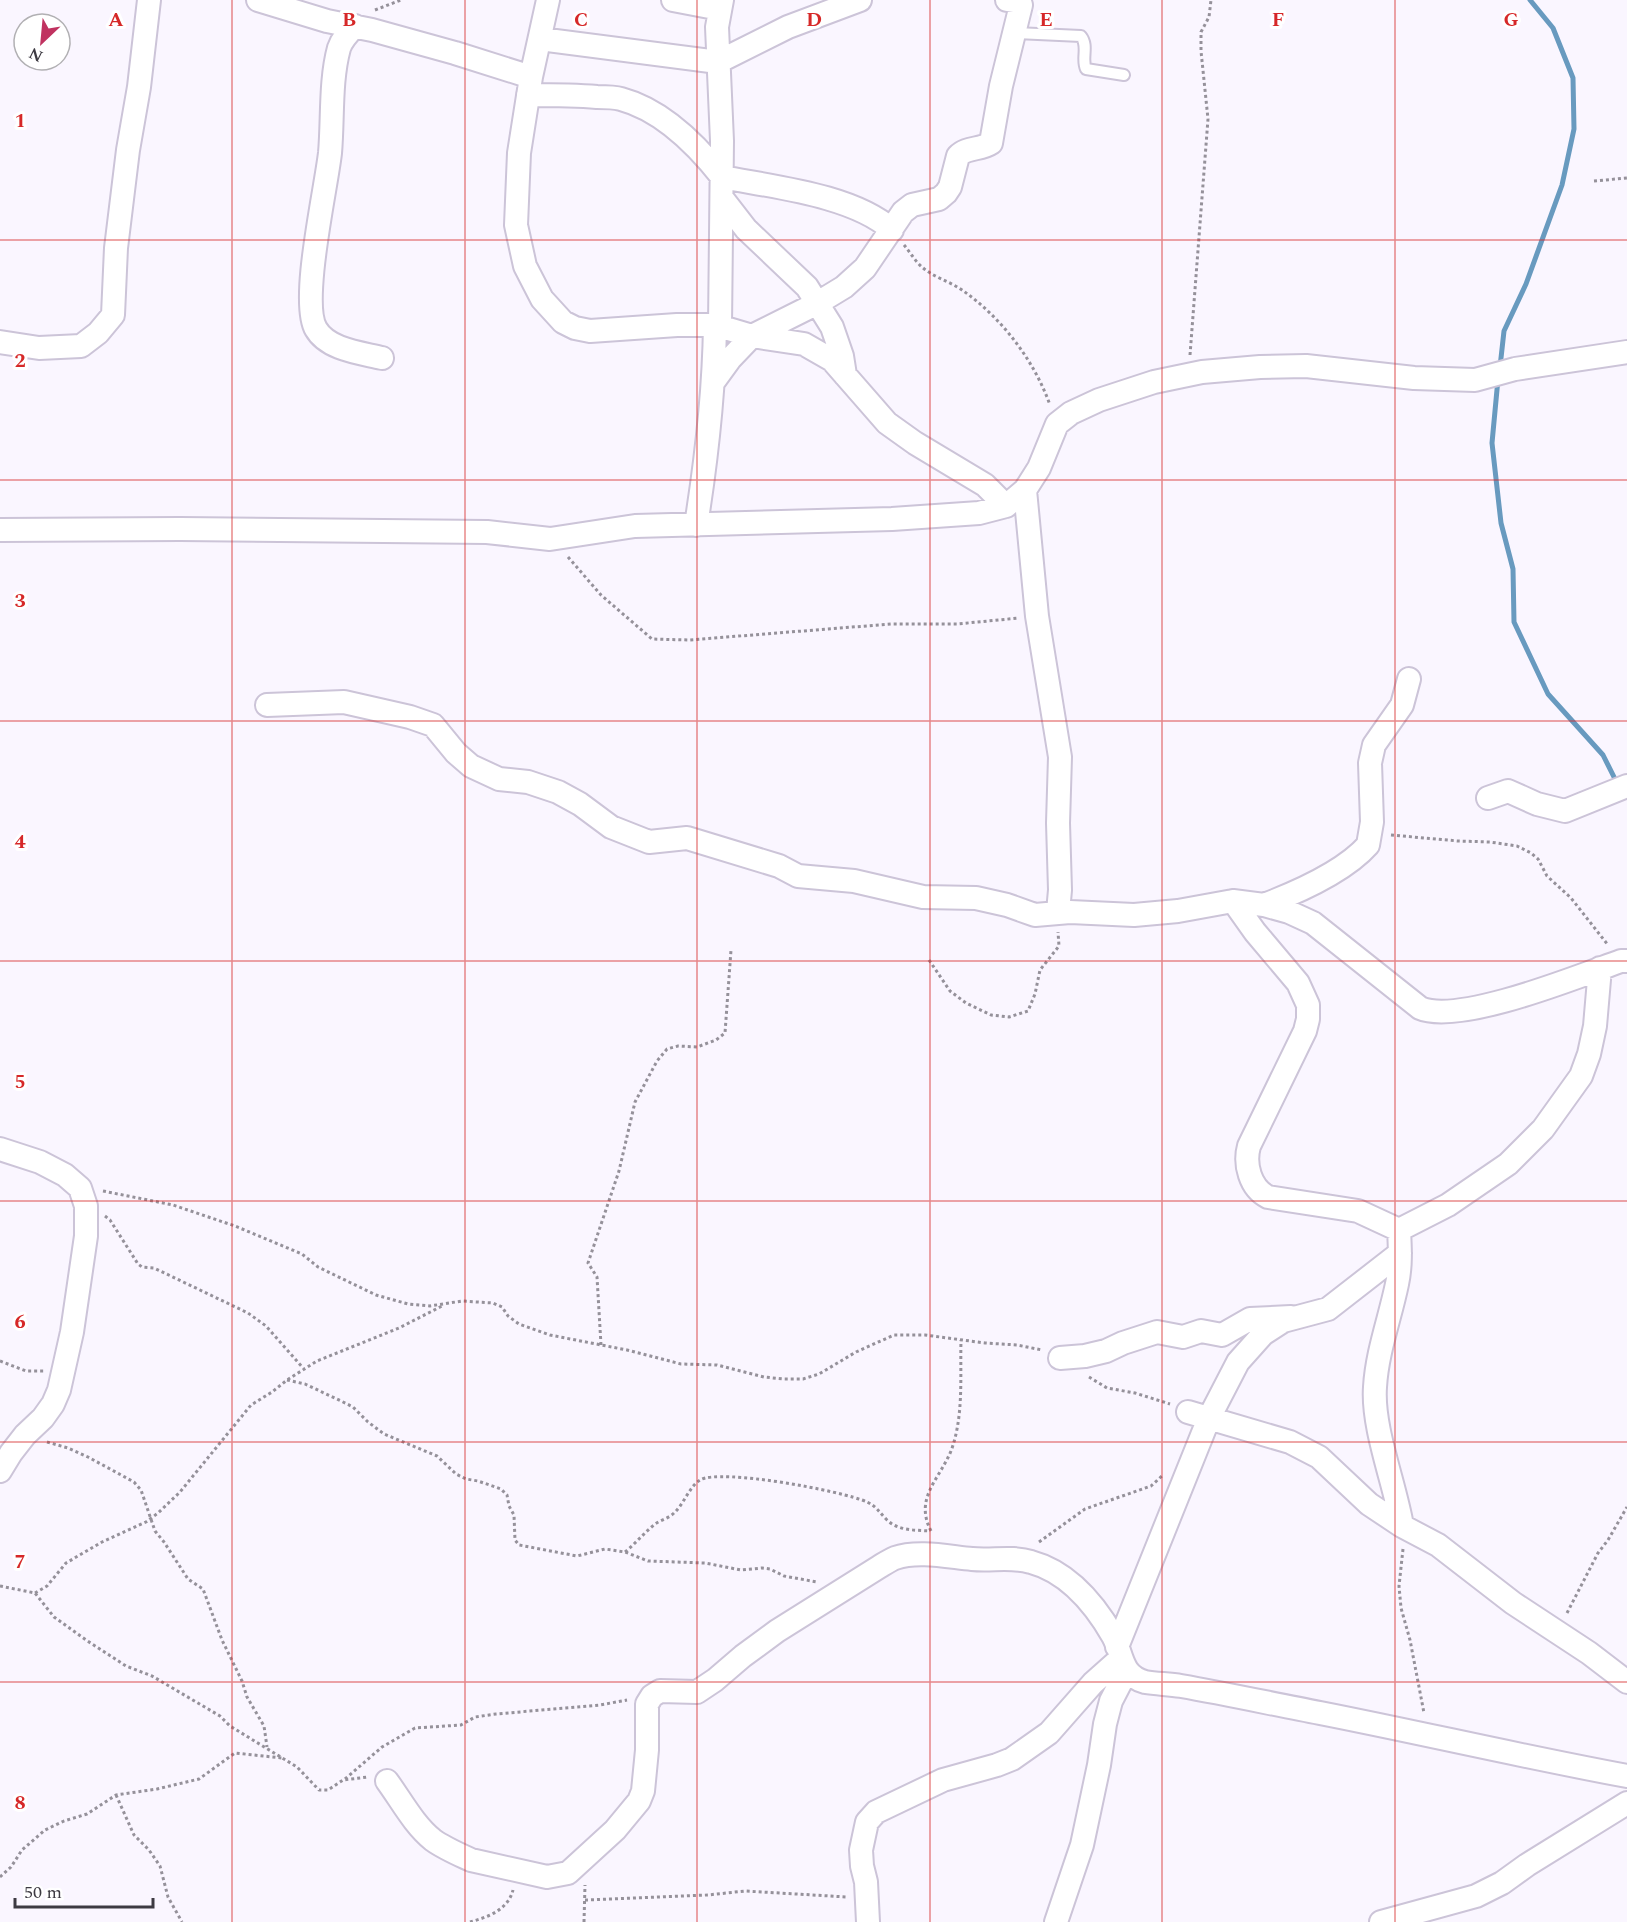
<svg xmlns="http://www.w3.org/2000/svg" width="1627" height="1922" viewBox="0 0 1627 1922" font-family="Spectral,serif">
<style>
.lines{fill:none;stroke-linecap:round;stroke-linejoin:round}
.stream{stroke:#689abf;stroke-width:5}
.service-casing{stroke:#ccc4d8;stroke-width:14}
.minor-casing{stroke:#ccc4d8;stroke-width:26}
.path{stroke:#95919a;stroke-width:3;stroke-dasharray:3 3;stroke-linecap:butt}
.service{stroke:#fff;stroke-width:10}
.minor{stroke:#fff;stroke-width:22}
.grid{fill:none;stroke:#d62828;stroke-width:1.5;stroke-opacity:0.55}
.grid-label{font-size:20px;text-anchor:middle;font-weight:bold;fill:#d62828;stroke:#fff;stroke-width:6;stroke-linejoin:round;paint-order:stroke}
</style>
<rect width="100%" height="100%" fill="#faf6ff"/>
<g class="lines">
<!-- stream -->
<path class="stream" d="M1500,367l4,-36 22,-47 36,-99 12,-56 -1,-51 -20,-50 -23,-28
M1498,379l-6,64 9,80 12,46 1,53 34,72 55,61 15,30"/>
<!-- service casing -->
<g class="service-casing">
<path id="service" d="M1014,33l67,3c8,10 0,23 5,33l38,6"/>
</g>
<!-- minor casing -->
<g class="minor-casing">
<path id="minor" d="M258,0l69,21 45,9 83,23 76,24
M548,0l-17,77 -12,76 -3,72 9,41 17,33 21,23 12,6 15,3 87,-6h38l37,11 52,8 28,16 55,63 28,20 70,42 21,21
M673,0l47,9
M355,26c-7,7 -13,13 -16,22 -9,33 -6,71 -9,105 -4,36 -30,149 -14,176 12,21 46,24 66,29
M540,39l178,23 70,-35 72,-27
M528,95c23,0 46,0 69,2 8,0 17,0 24,2 41,11 75,45 101,78 51,10 131,18 170,53
M722,198l24,31 61,58 25,40 10,29 3,19
M720,326l2,-185 -5,-114 5,-27
M0,342l39,6 42,-2 17,-13 15,-18 3,-67 12,-98 11,-63 10,-87
M714,381l16,-22 22,-23 64,-32 28,-17 21,-19 38,-56 9,-7 27,-6 7,-6 4,-6 8,-31c8,-9 23,-6 33,-13l10,-57 20,-81 -1,-3 -13,-2
M1025,490l12,126 23,141 -2,66 2,67 -2,22
M696,525c11,-69 18,-130 19,-200
M0,530l180,-1 307,3 63,7 85,-13 257,-7 87,-6 27,-7 19,-16 14,-22 18,-44 14,-11 28,-13 55,-18 48,-10 58,-5 46,-1 108,12 61,2 40,-11 112,-17
M267,705l77,-3 66,15 23,8 23,28 15,13 28,13 29,3 30,10 22,12 31,23 38,15 38,-4 92,28 19,10 56,5 69,16 53,1 31,7 28,10 35,-3 64,3 44,-4 55,-10 31,4 25,7 24,11 107,85c39,17 159,-32 201,-47h6
M1488,798l20,-7 29,13 28,7 62,-25
M1233,901l22,31 43,51 10,22v14l-3,12 -56,115c-5,18 1,42 19,51l90,14 41,19c1,18 2,36 -2,54 -7,34 -20,68 -22,103 -3,41 20,97 27,139
M1264,905c34,-13 80,-33 104,-60l4,-23 -2,-59 4,-18 28,-40 7,-26
M0,1149l40,13 25,13 15,13 6,18v30l-14,96 -13,58 -6,14 -10,14 -18,17 -14,18 -11,18
M1399,1230l49,-25 60,-41 35,-35 38,-53 8,-22 6,-28 5,-58
M1060,1358l25,-2 21,-5 17,-8 34,-11 26,5 18,-6 21,4 28,-16 41,-2
M1188,1412l102,30 29,15 50,47 33,22 36,19 75,58 76,50 38,29
M1117,1647l92,-229 29,-56 25,-28 20,-13 45,-12 72,-56
M387,1781c14,19 27,44 46,59 11,8 25,14 38,20l76,17 21,-4 47,-43 24,-29 4,-10 4,-41v-46l5,-8 8,-5 37,1 18,-12 28,-24 34,-25 102,-64c5,-3 11,-7 16,-9 23,-8 54,-1 77,1 20,2 40,-3 59,3 37,10 63,41 82,74 10,18 7,39 32,46 12,2 24,2 36,4 46,8 92,18 139,27 102,20 204,44 307,63
M868,1922l-2,-40 -4,-16 -1,-16 6,-28 9,-10 67,-32 54,-15 15,-6 37,-26 44,-50 27,-24
M1056,1922l26,-77 17,-80 6,-41 6,-23 16,-31
M1381,1922l95,-26 26,-13 25,-18 100,-62"/>
</g>
<!-- path -->
<path class="path" d="M375,10l26,-10
M1594,181l33,-3
M904,245c6,7 11,16 18,22 11,10 27,14 40,23 39,27 72,70 88,115
M1190,355l18,-236 -7,-68v-19l8,-15 2,-17
M568,557l33,38 51,44 37,1 202,-16h66l62,-6
M1391,835l67,6 32,1 27,4 14,7 7,6 9,17 24,22 37,47
M929,960l21,31 16,12 25,12 18,2 19,-6 7,-17 5,-24 19,-24 -1,-14
M103,1191l70,14 62,21 67,28 16,13 58,28 32,9 22,2 32,-5 31,2 9,4 6,9 11,8 31,11 77,15 54,14 36,1 47,12 19,2h20l16,-5 37,-22 38,-17h31l60,8 32,2 25,5
M105,1216l5,4 28,44 4,3 12,1 94,45 18,13 38,43
M601,1345l-4,-68 -9,-14 31,-92 16,-69 22,-41 10,-12 11,-3 19,1 19,-7 9,-7 6,-83
M0,1361l26,10h18
M1089,1377l18,11 28,5 35,11
M287,1380l18,4 36,17 12,6 15,15 16,12 53,22 19,18 10,5 12,2 23,8 6,6 2,11 5,9 1,25 4,5 58,11 28,-7 20,3 23,9 57,2 36,7 21,-2 8,1 14,7 33,6
M47,1442l21,6 20,9 46,25 7,8 14,41 9,11 24,37 15,10 19,51 20,41 5,16 17,29 3,21
M931,1531c-17,-33 8,-51 20,-80 13,-35 9,-75 10,-111
M1039,1542l46,-33 66,-23 12,-11
M1403,1549l-4,37 2,22 9,32 14,73
M625,1552c10,-8 19,-19 30,-28 6,-4 14,-6 19,-11 10,-9 15,-26 26,-33 20,-12 143,11 167,22 9,4 13,11 20,18 11,11 29,10 43,11
M0,1586l35,7 19,24 32,23 40,26 26,10 68,40 10,10 67,41 22,23h9l15,-10 25,-3
M35,1593l12,-7 19,-23 36,-21 44,-20 12,-9 22,-21 71,-87 21,-13 15,-12 30,-19 82,-33 43,-22
M1567,1613l31,-60 10,-13 19,-33
M345,1779l37,-32 33,-19 46,-3 14,-8 21,-3 104,-9 27,-5
M116,1795l18,40 15,15 11,16 8,31 14,25
M0,1877l11,-10 11,-17 23,-20 19,-9 23,-7 29,-19 41,-6 42,-10 36,-26 47,5
M585,1900l123,-5 37,-4 102,6
M470,1922c18,-5 38,-12 43,-32
M584,1922l1,-37"/>
<!-- service -->
<use href="#service" class="service"/>
<!-- minor -->
<use href="#minor" class="minor"/>
</g>
<!-- grid -->
<path class="grid" d="M232,0v1922M465,0v1922M697,0v1922M930,0v1922M1162,0v1922M1395,0v1922M0,240h1627M0,480h1627M0,721h1627M0,961h1627M0,1201h1627M0,1442h1627M0,1682h1627"/>
<g class="grid-label">
<text x="116" y="26">A</text>
<text x="349" y="26">B</text>
<text x="581" y="26">C</text>
<text x="814" y="26">D</text>
<text x="1046" y="26">E</text>
<text x="1278" y="26">F</text>
<text x="1511" y="26">G</text>
<text x="20" y="127">1</text>
<text x="20" y="367">2</text>
<text x="20" y="607">3</text>
<text x="20" y="848">4</text>
<text x="20" y="1088">5</text>
<text x="20" y="1328">6</text>
<text x="20" y="1568">7</text>
<text x="20" y="1809">8</text>
</g>
<!-- north arrow -->
<g transform="translate(42 42) rotate(206)"><circle r="28" fill="#ffffff" stroke="#b1b0b3" stroke-width="1.5"/>
<path d="M0-4.5L10 22L0 15L-10 22Z" fill="#c03260"/>
<text y="-9" font-size="16" font-weight="bold" text-anchor="middle" fill="#3d3a42">N</text>
</g>
<!-- scale -->
<path d="M15 1898v9h138v-9" fill="none" stroke="#3d3a42" stroke-width="3"/>
<text x="24" y="1898" font-size="18" fill="#3d3a42" stroke="#ffffff" stroke-width="4.5" paint-order="stroke">50 m</text>
</svg>
